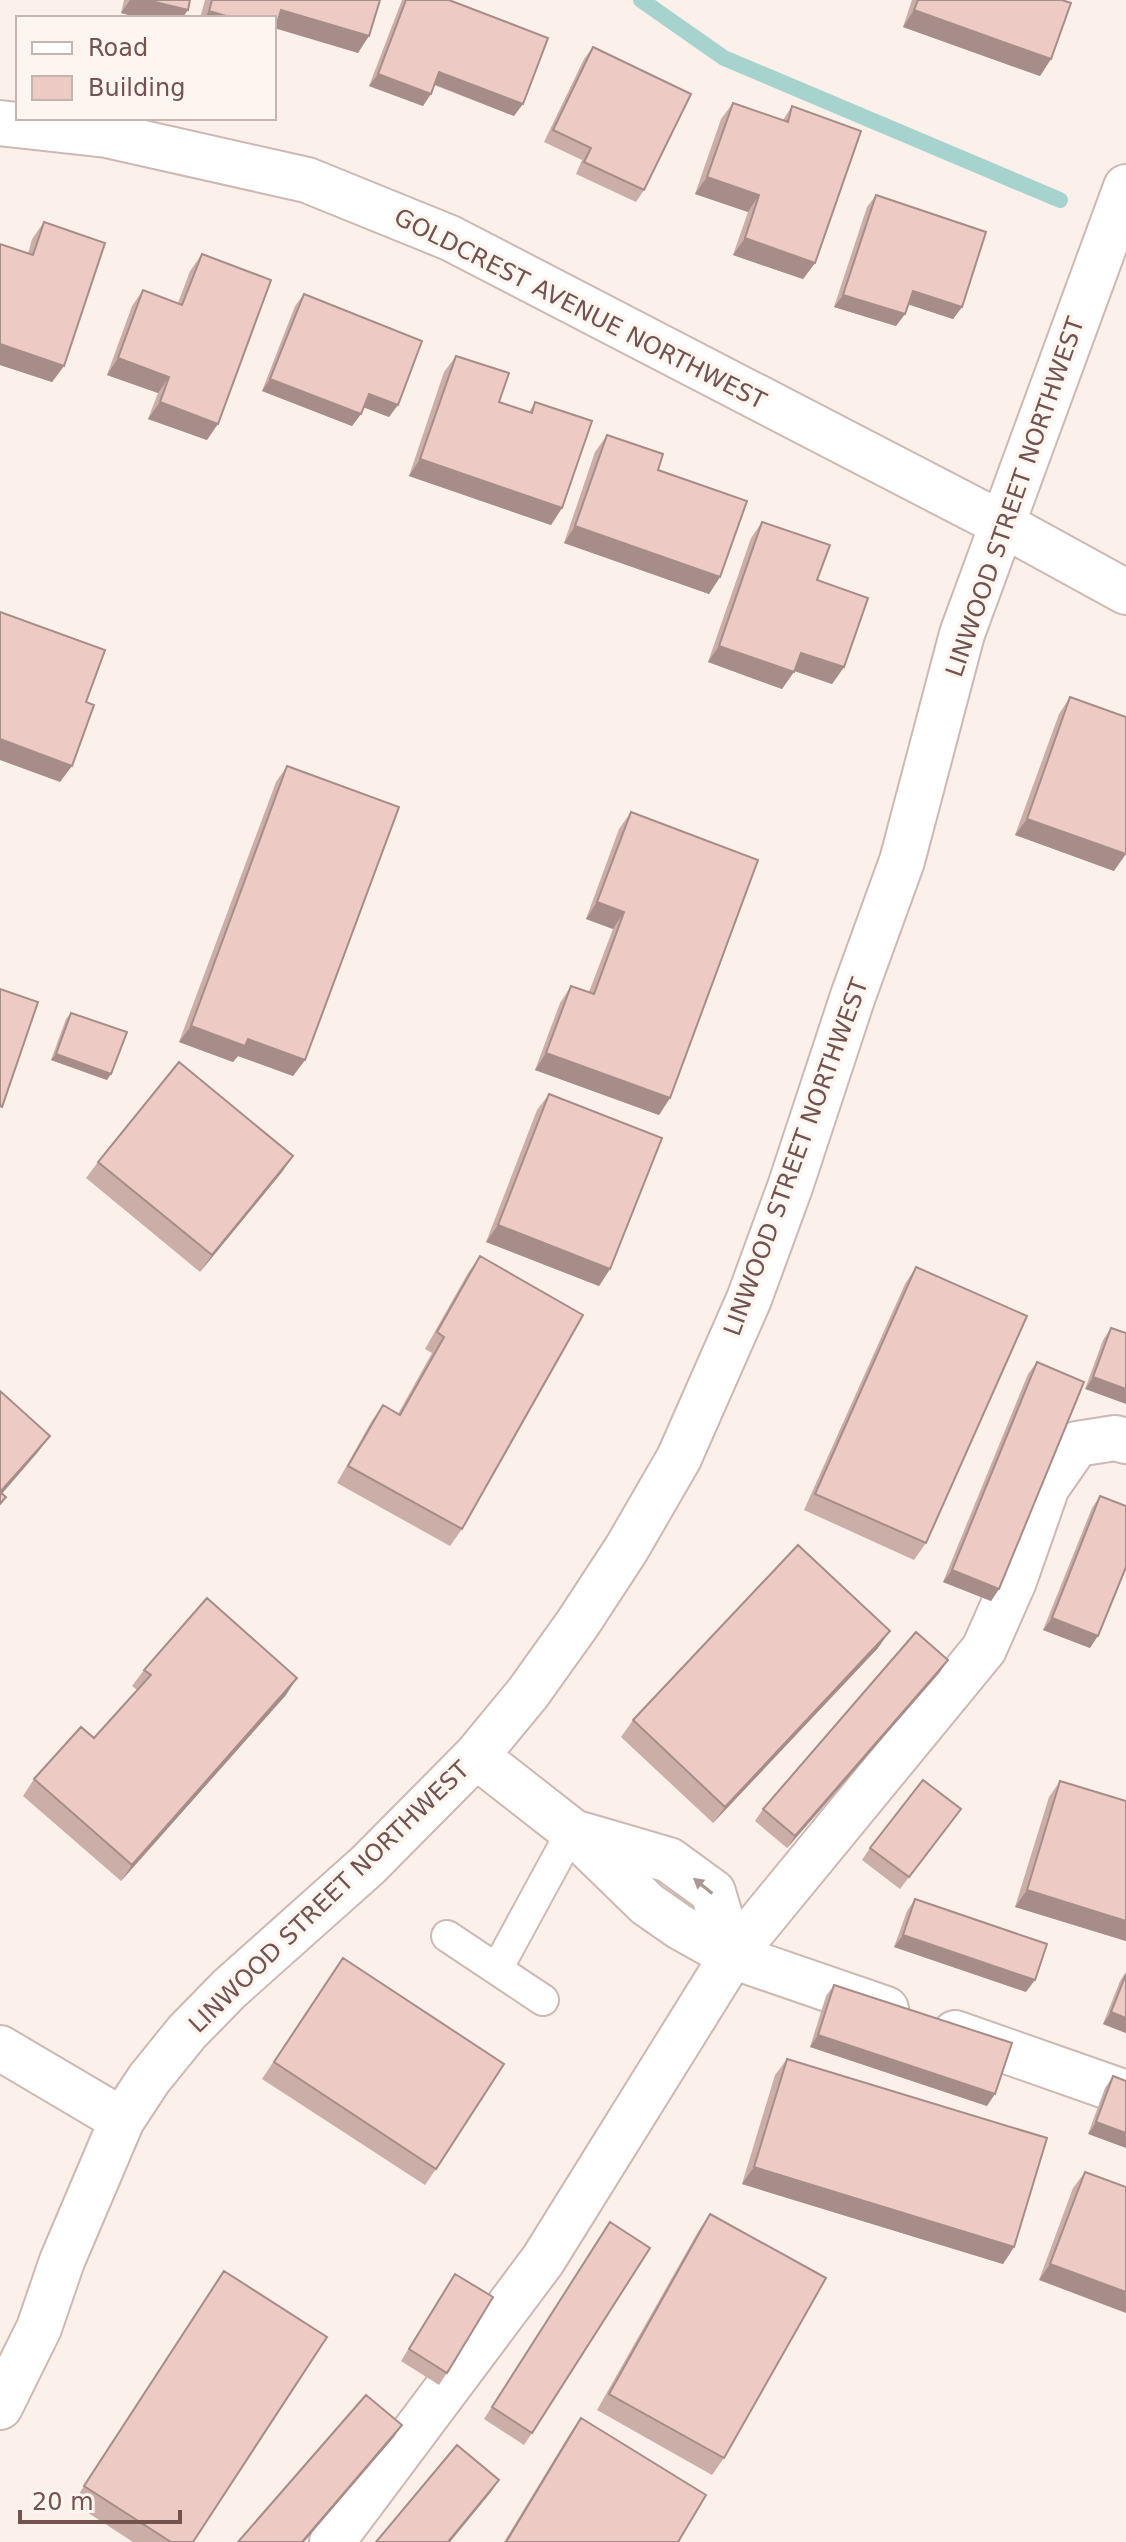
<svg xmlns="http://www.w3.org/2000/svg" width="1126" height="2542" viewBox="0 0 1126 2542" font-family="'DejaVu Sans',sans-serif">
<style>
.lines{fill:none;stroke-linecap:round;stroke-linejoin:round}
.stream{stroke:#a7d3cf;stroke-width:16}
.lane-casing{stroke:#ceb8b3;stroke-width:34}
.street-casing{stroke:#ceb8b3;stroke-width:48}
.lane{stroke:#fff;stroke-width:30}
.street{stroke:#fff;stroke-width:44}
.wall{fill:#ccaea9}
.shaded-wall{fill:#a68d89}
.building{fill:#edcac4;stroke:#a68d89;stroke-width:2}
.oneway{fill:#ab9895}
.labels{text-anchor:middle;stroke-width:7;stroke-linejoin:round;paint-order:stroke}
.street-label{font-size:24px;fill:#73534f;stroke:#fdf5f0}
</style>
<rect width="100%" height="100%" fill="#fbf0ea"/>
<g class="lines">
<!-- stream -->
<path class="stream" d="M641,0l83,58 336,142"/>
<!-- lane casing -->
<g class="lane-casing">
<path id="lane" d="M447,1936l96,64
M497,1969l75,-138"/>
</g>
<!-- street casing -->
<g class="street-casing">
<path id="street" d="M0,123l107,12 200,45 143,58 552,286 124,68
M476,1756l96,75 75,73 33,23 52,29 154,53
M580,1834l89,26 44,32 19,64
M955,2033l171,60
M0,2048l122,72
M0,2407l39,-79 23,-67 60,-141 27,-41 38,-47 42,-43 139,-124 108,-109 52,-63 50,-70 49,-75 52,-90 70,-159 41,-112 63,-191 49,-135 60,-227 164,-447
M332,2542l211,-282 189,-304 252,-307 30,-68 33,-94 30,-43 38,-6 11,3"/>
</g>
<!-- lane -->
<use href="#lane" class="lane"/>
<!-- street -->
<use href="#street" class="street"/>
</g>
<!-- wall -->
<path class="wall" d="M124,0h66l-2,10 -6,8h-41l-20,-5z
M205,0h175l-22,53 -84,-35h-74z
M402,0h47l65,116 -80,-31 -11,21 -54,-20z
M912,0h150l-11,59 -11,17 -137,-49z
M593,47l51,143 -8,12 -60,-28 6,-14 -38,-18 40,-83z
M733,103l50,17 9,-14 23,157 -12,16 -70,-24 15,-43 -53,-18 26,-75z
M876,195l86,112 -9,12 -45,-15 -3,10 -9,12 -62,-19 33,-100z
M44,222l20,144 -12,16 -52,-17v-121l28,10 4,-15z
M202,254l5,186 -59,-21 10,-26 -51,-18 25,-69 11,-16 35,13 12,-32z
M304,294l85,123 -25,-10 -3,7 -9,12 -90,-35 33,-85z
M456,356l43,46 30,10 6,-10 27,106 -11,17 -142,-49 35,-104z
M607,435l51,35 62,107 -11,17 -145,-51 31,-91z
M762,522l55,58 27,87 -12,17 -38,-13 -12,18 -74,-27 43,-124z
M1070,697l44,174 -99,-36 44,-121z
M287,766l18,294 -12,16 -55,-20 -5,6 -54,-20 97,-260z
M631,812l39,286 -11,17 -124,-45 25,-67 11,-17 18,6 24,-63 -27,-10 33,-90z
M71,1013l36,67 -56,-20 15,-41z
M549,1094l61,175 -11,17 -113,-44 51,-132z
M293,1156l-11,16 -82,100 -114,-94 12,-16z
M480,1256l-18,273 -12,17 -113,-63 34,-61 12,-17 15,9 34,-61 -7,-4 43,-76z
M916,1267l10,276 -12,17 -110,-50 101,-226z
M1111,1328l15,5 -41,56 18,-49z
M1037,1362l-38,227 -8,12 -48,-19 85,-208z
M1100,1496l-10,152 -47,-18 49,-122z
M878,1648l-165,175 -92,-86 12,-17z
M144,1670l142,25 -165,186 -98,-85 11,-17 60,-41 43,-48 -5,-4z
M940,1672l-153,176 -32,-27 8,-12z
M1060,1781l66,20v140l-111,-34 34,-110z
M952,1821l-52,68 -38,-29 8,-12z
M915,1899l111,93 -132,-45 13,-36z
M1126,1972v61l-23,-9 17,-43z
M331,1975l105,194 -11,16 -163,-106z
M834,1985l153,121 -177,-59 16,-51z
M787,2059l227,188 -11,17 -261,-80 33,-109z
M1113,2076l13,5 -38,53 17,-46z
M1085,2172l41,15 -87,93 34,-92z
M710,2214l14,244 -12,17 -115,-65 102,-180z
M610,2222l-78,211 -8,12 -40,-26z
M224,2271l-31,271h-60l-60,-39z
M455,2274l-8,99 -8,12 -38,-24z
M581,2418l97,124h-174l65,-107z"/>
<!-- shaded-wall -->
<path class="shaded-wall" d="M130,0h17l41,10 -6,8h-41l-20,-5z
M281,10l88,26 -11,17 -84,-25z
M914,10l137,49 -11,17 -137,-49z
M209,11l24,7h-29z
M439,72l84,32 -9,12 -83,-33z
M378,74l53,20 -8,12 -54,-20z
M707,177l52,18 -11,17 -53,-18z
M745,238l70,25 -12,16 -70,-24z
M913,291l49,16 -9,12 -49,-16z
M843,295l62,19 -9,12 -62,-19z
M0,344l64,22 -12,16 -52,-17z
M118,358l51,19 -11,16 -51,-18z
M270,379l91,35 -9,12 -90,-35z
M369,394l29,11 -9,12 -29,-11z
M160,402l58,22 -11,16 -59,-21z
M420,459l142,49 -11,17 -142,-49z
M575,526l145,51 -11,17 -145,-51z
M719,646l75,26 -12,17 -74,-27z
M801,653l43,14 -12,17 -43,-15z
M0,739l72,27 -12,16 -60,-22z
M1027,819l99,35 -12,17 -99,-36z
M597,902l27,10 -11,17 -27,-10z
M191,1026l57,13 57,21 -12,16 -55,-20 -5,6 -54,-20z
M546,1053l124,45 -11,17 -124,-45z
M56,1054l55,20 -4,6 -56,-20z
M293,1156l-11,16 -82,100 12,-17z
M498,1225l112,44 -11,17 -113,-44z
M1093,1377l33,12v15l-41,-15z
M50,1436l-12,16 -38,44v-4z
M952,1570l47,19 -8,12 -48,-19z
M1052,1618l46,18 -8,12 -47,-18z
M890,1631l-12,17 -165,175 12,-16z
M948,1660l-8,12 -153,176 8,-12z
M297,1678l-11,17 -165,186 11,-16z
M1027,1890l99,31v20l-111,-34z
M903,1935l132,45 -9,12 -132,-45z
M1111,2012l15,6v15l-23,-9z
M818,2035l177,59 -8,12 -177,-59z
M1096,2122l30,11v15l-38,-14z
M754,2167l260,80 -11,17 -261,-80z
M1050,2264l76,28v21l-87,-33z
M402,2425l-8,12 -90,105h-2z
M499,2480l-8,12 -41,50h-2z"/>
<!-- building -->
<path class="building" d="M147,0h43l-2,10z
M212,0h168l-11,36 -88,-26 -6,20 -1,-12h-41l-24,-7z
M406,0h43l99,38 -25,66 -84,-32 -8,22 -53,-20z
M918,0h144l9,3 -20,56 -137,-49z
M593,47l98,47 -47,96 -60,-28 7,-14 -38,-18z
M733,103l55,19 4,-16 69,25 -46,132 -70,-25 14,-43 -52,-18z
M876,195l110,37 -24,75 -49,-16 -8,23 -62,-19z
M44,222l61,21 -41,123 -64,-22v-100l33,11z
M202,254l69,26 -53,144 -58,-22 9,-25 -51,-19 25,-68 39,15z
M304,294l118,47 -24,64 -29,-11 -8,20 -91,-35z
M456,356l53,17 -10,29 33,11 3,-11 57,19 -30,87 -142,-49z
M607,435l56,19 -5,16 89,31 -27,76 -145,-51z
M762,522l68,23 -13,35 51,18 -24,69 -43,-14 -7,19 -75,-26z
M0,612l105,38 -19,52 8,3 -22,61 -72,-27z
M1070,697l56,20v137l-99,-35z
M287,766l112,41 -94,253 -57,-21 -3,7 -54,-20z
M631,812l127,48 -88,238 -124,-45 25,-67 23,8 30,-82 -27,-10z
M0,989l38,13 -36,105 -2,-1z
M71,1013l56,19 -16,42 -55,-20z
M179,1062l114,94 -81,99 -114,-93z
M549,1094l113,44 -52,131 -112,-44z
M480,1256l103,59 -121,214 -114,-63 35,-61 17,10 44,-78 -7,-5z
M916,1267l111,49 -101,227 -111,-49z
M1111,1328l15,5v56l-33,-12z
M1037,1362l47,20 -85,207 -47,-19z
M0,1391l50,45 -50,56 6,5 -6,7z
M1100,1496l26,10v61l-28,69 -46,-18z
M798,1545l92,86 -165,176 -92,-87z
M207,1598l90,80 -165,187 -98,-86 47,-52 13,11 57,-63 -7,-5z
M916,1632l32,28 -153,176 -32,-27z
M923,1780l38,29 -52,68 -39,-29z
M1060,1781l66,20v120l-99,-31z
M915,1899l132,45 -12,36 -132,-45z
M343,1958l161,106 -68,105 -162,-107z
M1126,1974v44l-15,-6z
M834,1985l178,58 -17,51 -177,-59z
M787,2059l260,79 -33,109 -260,-80z
M1113,2076l13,5v52l-30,-11z
M1085,2172l41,15v105l-76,-28z
M710,2214l116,64 -102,180 -115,-64z
M610,2222l40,26 -118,185 -40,-26z
M224,2271l103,66 -134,205h-22l-87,-56z
M455,2274l38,23 -46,76 -38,-24z
M366,2395l36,30 -100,117h-64z
M581,2418l125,77 -28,47h-172z
M457,2445l42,35 -51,62h-72z"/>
<!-- one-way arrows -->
<defs><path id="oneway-solid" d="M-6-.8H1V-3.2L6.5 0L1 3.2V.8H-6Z" transform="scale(2)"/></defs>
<use class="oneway" href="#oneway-solid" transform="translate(703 1886) rotate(-141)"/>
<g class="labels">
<!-- street labels -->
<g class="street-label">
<text transform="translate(580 309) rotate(27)" y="8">GOLDCREST AVENUE NORTHWEST</text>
<text transform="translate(1015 497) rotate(-71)" y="8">LINWOOD STREET NORTHWEST</text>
<text transform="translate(796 1157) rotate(-70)" y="8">LINWOOD STREET NORTHWEST</text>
<text transform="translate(329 1897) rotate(-44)" y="8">LINWOOD STREET NORTHWEST</text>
</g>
</g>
<!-- legend -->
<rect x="16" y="16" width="260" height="104" fill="#fdf5f0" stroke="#c6b4b0" stroke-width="2"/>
<rect x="32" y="42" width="40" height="12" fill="#ffffff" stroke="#c6b4b0" stroke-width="2"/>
<text x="88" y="56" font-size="24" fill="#73534f">Road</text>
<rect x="32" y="76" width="40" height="24" fill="#edcac4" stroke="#c6b4b0" stroke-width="2"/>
<text x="88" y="96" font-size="24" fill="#73534f">Building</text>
<!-- scale -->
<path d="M20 2510v12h160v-12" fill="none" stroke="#73534f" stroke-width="4"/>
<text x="32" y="2510" font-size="24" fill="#73534f" stroke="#fdf5f0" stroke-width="6" paint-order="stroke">20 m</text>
</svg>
